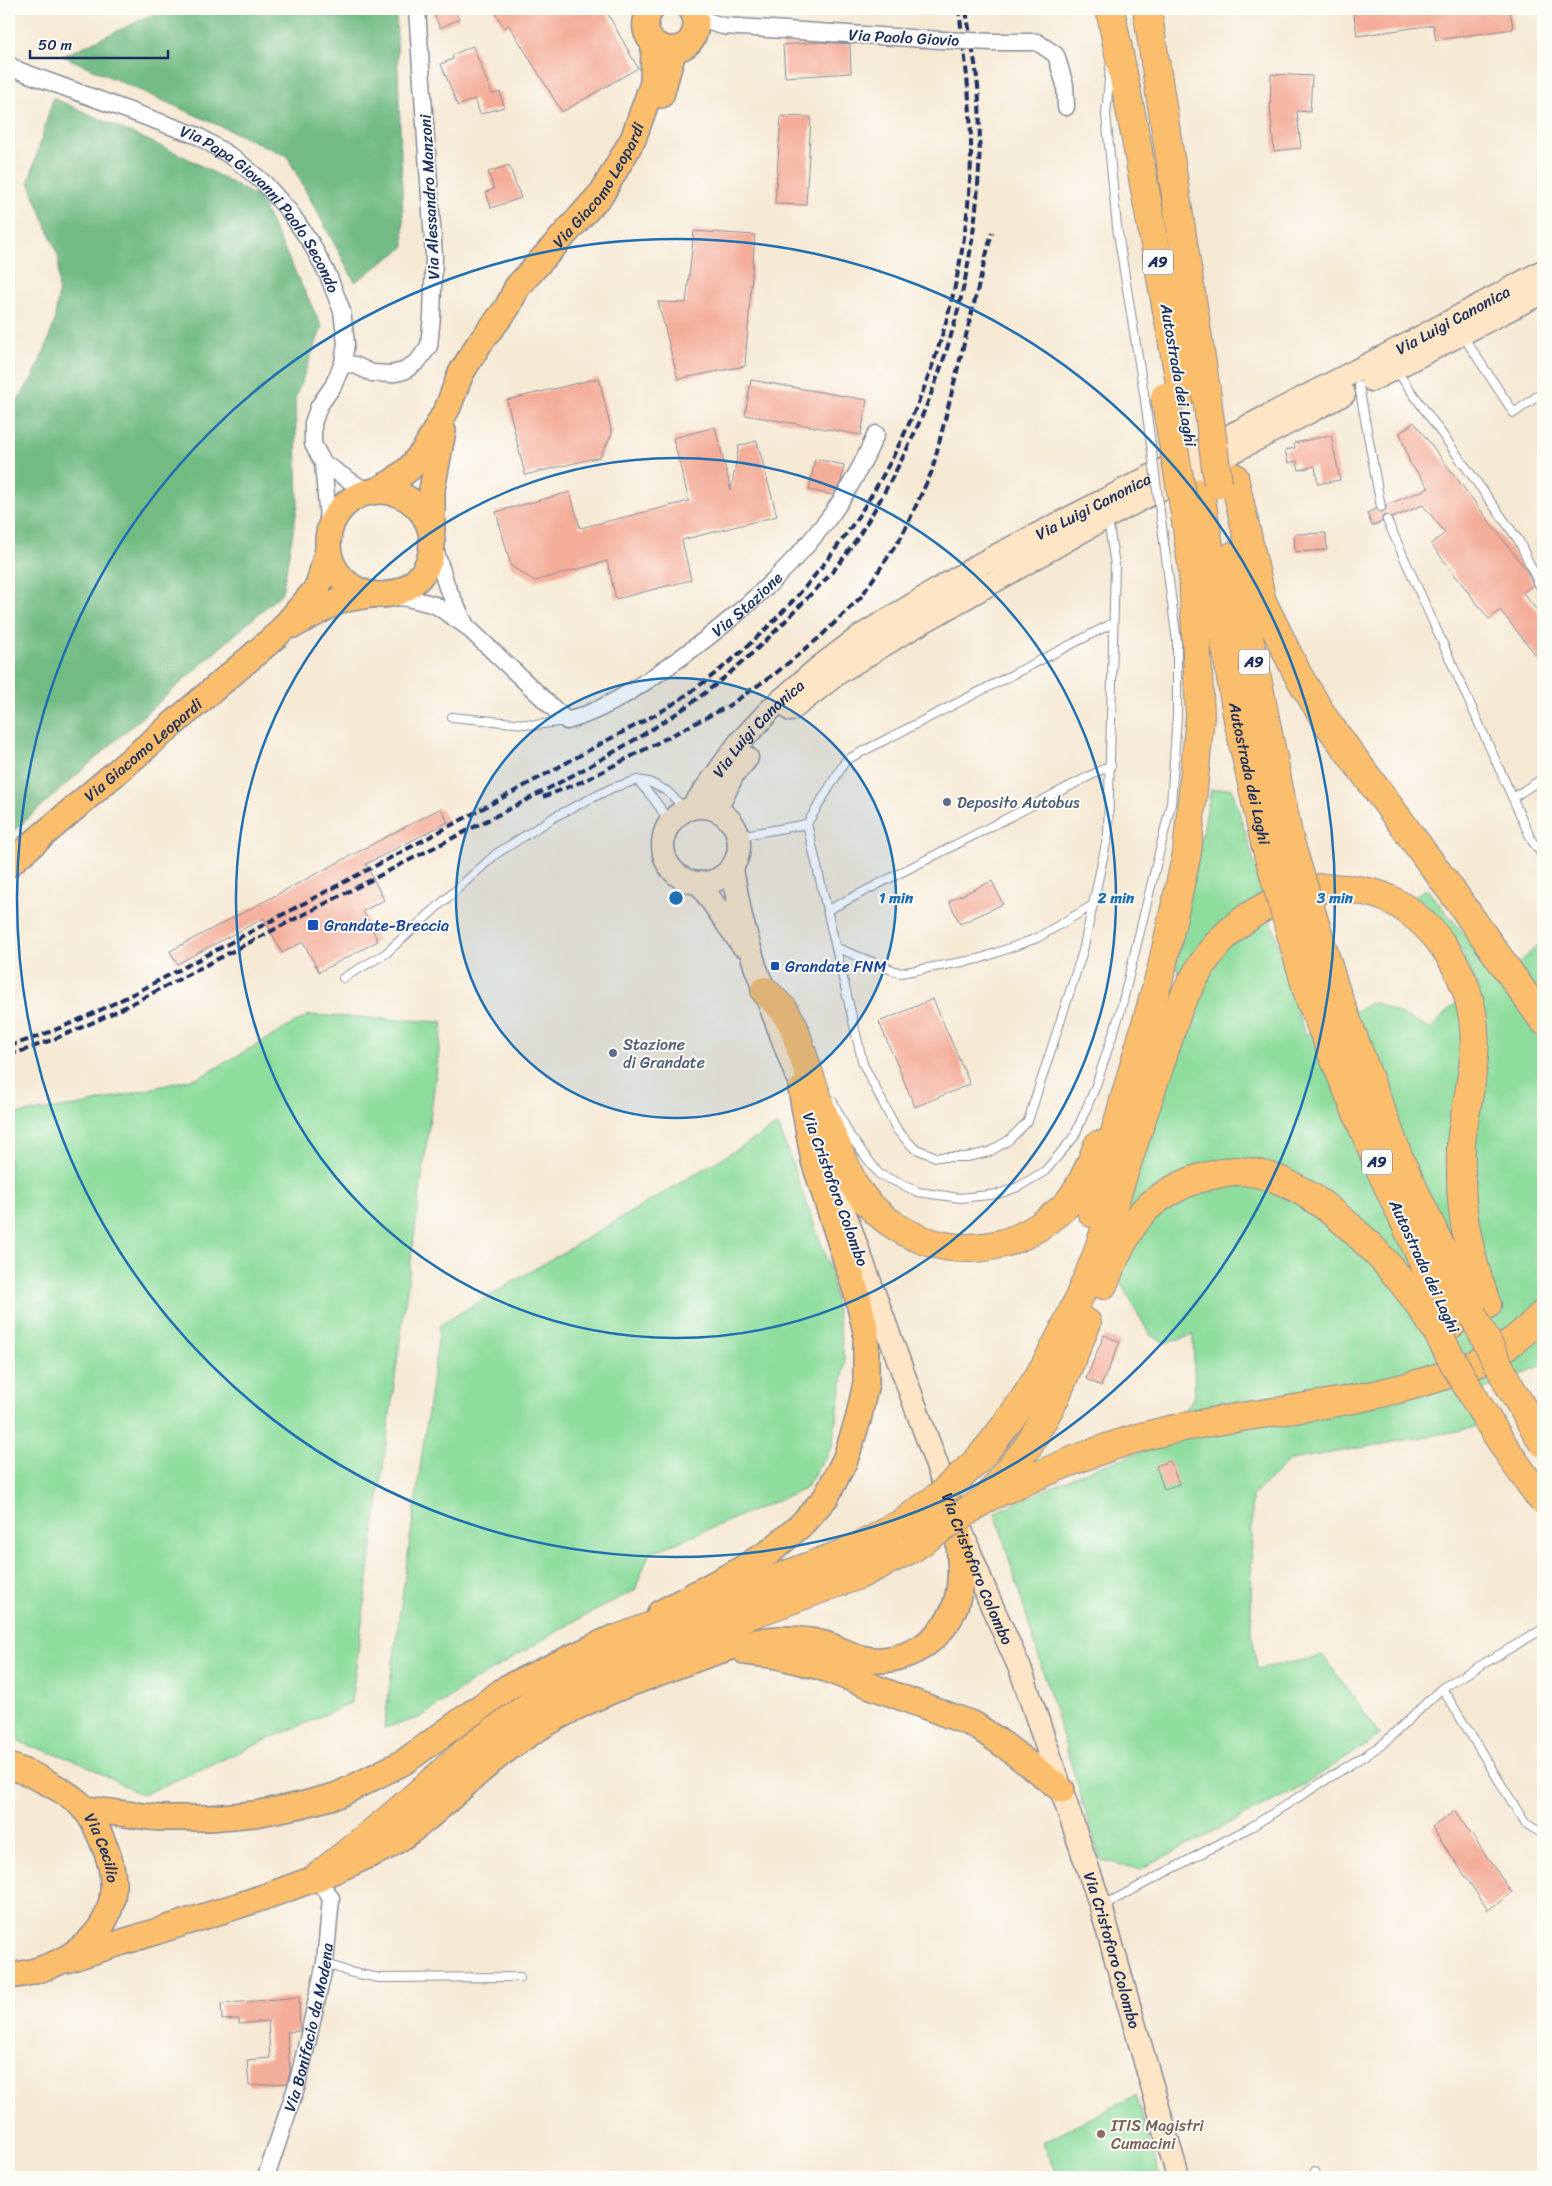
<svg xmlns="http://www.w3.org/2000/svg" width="1552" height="2186" viewBox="0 0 1552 2186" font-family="Sriracha,sans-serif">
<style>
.green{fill:#8edd9d;stroke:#54867e}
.forest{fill:#72bc84;stroke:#467671}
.building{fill:#f4ad99}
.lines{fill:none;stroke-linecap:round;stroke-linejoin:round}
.lane-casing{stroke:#888c99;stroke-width:10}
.street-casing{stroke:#888c99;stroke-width:19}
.secondary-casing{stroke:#888c99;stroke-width:25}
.primary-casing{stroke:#888c99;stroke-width:28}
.highway-casing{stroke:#888c99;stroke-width:30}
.lane{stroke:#fff;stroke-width:8}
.street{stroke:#fff;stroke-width:16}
.secondary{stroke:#fde5c5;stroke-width:22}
.primary{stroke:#fabe6d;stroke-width:25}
.highway{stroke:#fabe6d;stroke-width:28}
.rail{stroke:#1b2f5e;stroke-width:4;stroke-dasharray:8 4;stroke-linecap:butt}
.lane-bridge-casing{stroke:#888c99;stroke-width:10;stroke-linecap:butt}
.street-bridge-casing{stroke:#888c99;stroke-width:19;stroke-linecap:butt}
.highway-bridge-casing{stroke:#888c99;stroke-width:30;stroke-linecap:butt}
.lane-bridge{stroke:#fff;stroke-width:8}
.street-bridge{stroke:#fff;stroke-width:16}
.highway-bridge{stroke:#fabe6d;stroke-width:28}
.ring{fill:none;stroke:#1f6fb2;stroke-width:2.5}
.service-dot{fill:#5c6f8a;stroke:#fdfcf7;stroke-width:2}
.transit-dot{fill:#1a4fb4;stroke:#fdfcf7;stroke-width:2}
.education-dot{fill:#8d6e63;stroke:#fdfcf7;stroke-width:2}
.labels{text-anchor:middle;stroke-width:4;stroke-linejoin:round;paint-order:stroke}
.shield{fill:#fdfcf7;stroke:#5f6c8c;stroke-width:1}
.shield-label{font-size:15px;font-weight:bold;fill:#1b2f5e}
.street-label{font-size:16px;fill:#1b2f5e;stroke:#fdfcf7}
.service-label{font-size:16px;fill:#4e5e75;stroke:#fdfcf7;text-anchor:start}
.transit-label{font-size:16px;fill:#164399;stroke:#fdfcf7;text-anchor:start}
.education-label{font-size:16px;fill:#785e54;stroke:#fdfcf7;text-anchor:start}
.centre{fill:#1f6fb2;stroke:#fdfcf7;stroke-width:2.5}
.ring-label{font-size:15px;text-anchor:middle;font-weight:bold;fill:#1f6fb2;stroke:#fdfcf7;stroke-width:4;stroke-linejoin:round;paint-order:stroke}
</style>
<rect width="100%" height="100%" fill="#fdfcf7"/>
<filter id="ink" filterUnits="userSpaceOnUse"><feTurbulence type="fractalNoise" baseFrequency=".02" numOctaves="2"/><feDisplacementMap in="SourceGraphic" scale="10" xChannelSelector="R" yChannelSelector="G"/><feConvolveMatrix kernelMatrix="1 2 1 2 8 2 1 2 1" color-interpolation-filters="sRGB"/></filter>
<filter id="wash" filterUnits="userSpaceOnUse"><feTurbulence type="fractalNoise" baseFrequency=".0096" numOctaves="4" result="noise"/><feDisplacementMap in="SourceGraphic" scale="20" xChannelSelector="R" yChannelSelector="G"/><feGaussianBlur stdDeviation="1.12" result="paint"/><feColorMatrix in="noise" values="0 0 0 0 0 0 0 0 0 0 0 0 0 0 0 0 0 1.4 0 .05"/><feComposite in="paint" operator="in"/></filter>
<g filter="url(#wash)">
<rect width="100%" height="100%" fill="#f6e9d4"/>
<!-- green -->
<path class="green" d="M1232,788l73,247 69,-33 56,27 22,-23 27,-13 -19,-45 -47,-52 14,-7 75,91 41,-40v425l-77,32 14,30 -190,33 -38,36 -1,130 6,43 67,-13 56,79 -79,52 -161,82 -40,-9 -105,-348 92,-41 70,-25 38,-50 -2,-61 -27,8 -16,-8 -29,-51 -1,-69 69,-218 -13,-31 35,-176z
M309,1015l134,7 -92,681 -209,92 -62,-33 -71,-23v-624l73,-10 118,-28z
M778,1125l52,143 15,95 -13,84 -27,42 -156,65 -14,36 -62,32 -106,63 -47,33 -36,10 56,-403z
M1136,2095l24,82h-101l-17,-35z"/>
<!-- forest -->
<path class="forest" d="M165,9h231l8,238 -49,35 -68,-126 -224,-100z
M53,98l132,59 74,41 63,129 -27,72 3,105 -16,89 -273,242v-421l24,-38 13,-29 8,-24 4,-25 1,-40 -30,-76z"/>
<g id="blocks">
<!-- building -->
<path class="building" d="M442,9h12l5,10 -19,9 -7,-15z
M493,9h112l33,59 -76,44 -53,-87 -5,3z
M1353,9h157l3,20 -77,11 -3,-15 -76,11z
M820,42l30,2 1,29 -66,4 -2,-32z
M473,46l19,48 8,-2 4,15 -24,7 -5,-15 -17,7 -17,-42 12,-5 -1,-4z
M1271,74l41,2 -2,36 -13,-1 4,37 -27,3 -4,-43z
M781,116l30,1 -5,88 -31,-1z
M509,165l12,33 -30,10 -5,-16 8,-3 -6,-17z
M694,231l61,4 -10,131 -67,13 -20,-77 28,1z
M599,378l13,56 -12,23 -75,18 -18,-75z
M751,380l116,20 -6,35 -116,-20z
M1414,422l113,149 6,14 -10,8 20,25v46l-43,-54 -11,9 -58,-75 14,-11 -22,-28 -31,13 -7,-3 -3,2v5l-10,4 -5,-13 9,-4 6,3 4,-3v-4l43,-17 -19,-25 -10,-30z
M715,427l16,63 8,-44 18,-5 20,75 -95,24 9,40 -75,19 -9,-38 -72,20 -24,-15 -15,-54 74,-20 10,36 109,-27 -16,-63z
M1331,435l9,45 -22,4 -3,-18 -16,4 -2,-9 -9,2 -3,-13 10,-2 -1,-5z
M815,459l29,6 -3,17 -8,13 -24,-5z
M1326,533l1,17 -32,2 -1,-18z
M441,808l7,14 -82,42 18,36 -21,11 15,30 -59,31 -16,-30 -21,11 -18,-35 -87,46 -7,-13z
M992,881l11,23 -43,20 -11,-23z
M933,999l37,85 -55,23 -36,-85z
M1104,1335l16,7 -19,44 -15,-7z
M1170,1461l9,23 -15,5 -8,-23z
M1455,1811l57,82 -24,17 -56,-83z
M299,1997l1,34 -13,1 3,39 -3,12 -38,3 -2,-26 23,-2 -2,-37 -29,3v-5l-17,1 -1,-16z"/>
</g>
</g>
<g filter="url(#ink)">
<use href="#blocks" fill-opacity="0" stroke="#888c99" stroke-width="1"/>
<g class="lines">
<!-- lane casing -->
<g class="lane-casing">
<path id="lane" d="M1110,67l-4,48 11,112 28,173
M1463,336l51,77 29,-21
M1396,370l123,171 24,52
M1359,386l22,121
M1387,520l145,321 11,15
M452,717l83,8 31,-4
M637,780c14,15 25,27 32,46
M1514,797l29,-19
M807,824l39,-64 267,-137
M739,836l68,-12 56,240 34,66 17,18 22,9h31l22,-5 20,-12 19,-19 55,-170 25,-117 7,-269 -7,-45
M828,910l283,-145
M837,948l63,25 79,-14 58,-21 56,-33
M343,978l42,-24 111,-100 60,-38 56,-28 25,-8 12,2 18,9 19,19
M833,1102l17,34 29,38 39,18 42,6 38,-4 20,-7 27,-16 29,-34 21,-49 25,-75 51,-209 6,-88v-74l-17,-130
M1442,1688l101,-59
M1102,1906l149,-79 132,-83 59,-56 83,135 18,11
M325,1963l24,9 30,6 141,-1
M1315,2171l2,6"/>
</g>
<!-- street casing -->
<g class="street-casing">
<g id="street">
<path d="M696,18l27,8 218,14"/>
<path d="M994,42h43l19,13 9,30 1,22"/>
<path id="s1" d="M9,65l11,6 178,65 36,22 31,26 24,27 22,32 17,32 14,36 4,32 -3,20 -10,23 -14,20 -6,17v21l10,19 6,66"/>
<path d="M343,363l12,2 17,8 19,1 13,-3 14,-10 11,-15 3,-30 2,-60 -17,-247"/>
<path d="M323,463l44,29"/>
<path d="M433,543l14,44 18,37"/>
<path id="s2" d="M384,596l24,2 27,7 31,21 101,95c34,-10 61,-27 90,-47 60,-40 124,-94 168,-151 22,-28 37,-57 51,-89"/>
<path id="s3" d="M266,2177l31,-92 12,-50 16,-72 6,-65 -15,-20"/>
</g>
</g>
<!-- secondary casing -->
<g class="secondary-casing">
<g id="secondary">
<path d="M1372,380l171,-88"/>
<path d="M791,710l50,-39 54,-33 212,-121 237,-123"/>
<circle cx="701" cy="845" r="38"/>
<path id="s4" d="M692,808l48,-66 32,-34 45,-39 42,-32 123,-74 420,-216 141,-76"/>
<path d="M716,810l17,-36 14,-16"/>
<path d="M732,869l9,48 14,49 42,111"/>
<path d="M700,884l42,61"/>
<path id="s5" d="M826,1162l131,358 30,75 34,76 80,236 77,270"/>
</g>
</g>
<!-- primary casing -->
<g class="primary-casing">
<g id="primary">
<path d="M651,9c-23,37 35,57 44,22 2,-8 1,-16 -4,-22"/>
<path d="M661,95l13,-46"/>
<circle cx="380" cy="543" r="52"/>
<path id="s6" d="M375,491l17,-9 18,-14 15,-19 23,-42 13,-34 18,-29 28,-36 10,-21 85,-94 31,-54 20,-56 1,-39"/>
<path d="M432,529v-40l11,-58"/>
<path d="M294,625l46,-25 30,-5"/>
<path id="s7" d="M9,864l268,-229 41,-48 10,-38"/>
<path d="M660,1613l80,-43 31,-19 30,-26 25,-28 19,-37 13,-40 8,-37v-51l-9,-38 -43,-133 -13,-72"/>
<path d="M746,1652l32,4 42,11 155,58 29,20 58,45"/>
<path id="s8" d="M9,1766c22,7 59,25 75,42 9,10 15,25 20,37 32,74 -26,123 -95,131"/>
<path d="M84,1809l75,9h51l45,-4 46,-9 37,-10 66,-33 104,-75 105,-49"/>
<path d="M66,1960c57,-18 114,-36 171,-54 40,-13 79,-27 117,-44 11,-6 24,-10 34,-16 46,-27 80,-69 122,-99 43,-31 92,-54 140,-71 40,-15 89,-36 131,-37 14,0 29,1 43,5 14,4 26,12 41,15 18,4 41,-2 57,-12 48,-33 39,-76 35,-127"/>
</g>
</g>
<!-- highway casing -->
<g class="highway-casing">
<g id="highway">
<path d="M1110,9l24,120 48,265"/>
<path d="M1147,9l59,381"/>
<path d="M1234,477l28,124 36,74 28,46 133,180 84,119"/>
<path id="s9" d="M1200,493l38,227 27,123"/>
<path d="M1233,556l56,283"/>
<path d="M1335,989l64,169 73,155"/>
<path d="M765,991l19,19 9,15c15,45 29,92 50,135 5,10 8,22 15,31 45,61 129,77 190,29 5,-5 13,-9 18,-15 13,-15 25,-41 32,-60"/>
<path d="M1309,997l71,172 72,155"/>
<path d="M1092,1213l69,-242 26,-118 13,-137 -7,-144 -10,-71"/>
<path d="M1103,1285c10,-24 21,-49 37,-70 14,-16 37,-29 57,-36 12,-3 25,-7 37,-8 78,-1 165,98 202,159"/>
<path d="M977,1461c56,-65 87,-124 119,-204l83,-250c24,-50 45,-81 97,-106 13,-6 28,-12 43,-13 23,0 49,1 70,11 45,23 77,70 84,120 6,37 -6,79 -11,116 -2,13 -1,28 -1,42 0,45 11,86 26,128"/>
<path d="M993,1495c57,-25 115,-52 177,-65 86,-19 176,-23 260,-50 19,-6 40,-12 57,-22 21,-11 39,-27 56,-44"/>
<path d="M987,1498l42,-53 25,-45 33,-77"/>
<path d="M596,1647l248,-94 28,-13 30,-17"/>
<path d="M316,1878l72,-58 80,-70 64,-46 33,-19 42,-18 252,-92 52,-26"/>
</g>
</g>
<!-- lane -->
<use href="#lane" class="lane"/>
<!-- street -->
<use href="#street" class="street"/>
<!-- secondary -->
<use href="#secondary" class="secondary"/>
<!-- primary -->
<use href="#primary" class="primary"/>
<!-- highway -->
<use href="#highway" class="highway"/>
<!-- rail -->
<path class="rail" d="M543,797l43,-17 142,-74 48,-33 44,-36 41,-40 41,-61 30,-65 60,-239
M9,1046c64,-19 124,-52 183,-83 62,-33 123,-66 185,-98 73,-39 146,-78 218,-118 25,-14 51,-26 75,-41 177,-116 287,-317 300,-526 4,-57 -4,-114 -11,-170
M9,1055c62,-19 121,-50 178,-80 63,-33 125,-65 188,-97 99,-52 202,-100 296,-161 50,-33 95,-74 135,-118 11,-11 23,-22 32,-34 21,-27 38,-57 54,-87 63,-116 93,-244 87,-376 -1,-31 -9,-63 -13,-93"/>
<!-- lane-bridge casing -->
<g class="lane-bridge-casing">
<path id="lane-bridge" d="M1145,400l15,112"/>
</g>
<!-- street-bridge casing -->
<g class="street-bridge-casing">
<path id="street-bridge" d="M941,40l53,2"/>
</g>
<!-- highway-bridge casing -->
<g class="highway-bridge-casing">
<path id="highway-bridge" d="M1206,390l12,94
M1165,397l18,104
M1289,839l46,150
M1265,843l44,154
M1472,1313l37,72 34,58
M1436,1330c32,60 66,118 107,171
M902,1523l37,-27 38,-35
M911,1549l76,-51"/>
</g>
<!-- lane-bridge -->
<use href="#lane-bridge" class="lane-bridge"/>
<!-- street-bridge -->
<use href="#street-bridge" class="street-bridge"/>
<!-- highway-bridge -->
<use href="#highway-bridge" class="highway-bridge"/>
</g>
</g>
<!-- distance rings -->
<circle cx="676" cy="898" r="220" fill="#1f6fb2" fill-opacity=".12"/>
<g class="ring">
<circle cx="676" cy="898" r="220"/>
<circle cx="676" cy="898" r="440"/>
<circle cx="676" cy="898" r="659"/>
</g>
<!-- markers -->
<g class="service-dot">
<circle cx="947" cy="802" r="5"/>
<circle cx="613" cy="1053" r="5"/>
</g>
<g class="transit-dot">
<rect x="307" y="919" width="12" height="12" rx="2.5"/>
<rect x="770" y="961" width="10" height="10" rx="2.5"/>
</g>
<circle class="education-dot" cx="1101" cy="2134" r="5"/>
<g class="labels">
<!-- shield labels -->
<g class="shield">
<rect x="1143" y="249.5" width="30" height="25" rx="4"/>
<rect x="1239" y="649.5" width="30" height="25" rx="4"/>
<rect x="1362" y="1149.5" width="30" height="25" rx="4"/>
</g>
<g class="shield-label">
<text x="1158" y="267">A9</text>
<text x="1254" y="667">A9</text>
<text x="1377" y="1167">A9</text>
</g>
<!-- street labels -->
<g class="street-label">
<text transform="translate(904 37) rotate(3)" y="6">Via Paolo Giovio</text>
<text dy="6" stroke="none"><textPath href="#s6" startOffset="385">Via Giacomo Leopardi</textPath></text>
<text transform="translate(429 197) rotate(-93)" y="6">Via Alessandro Manzoni</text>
<text dy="6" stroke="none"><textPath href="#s1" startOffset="299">Via Papa Giovanni Paolo Secondo</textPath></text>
<text dy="6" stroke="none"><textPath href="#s4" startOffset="914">Via Luigi Canonica</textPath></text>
<text transform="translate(1179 375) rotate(80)" y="6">Autostrada dei Laghi</text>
<text dy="6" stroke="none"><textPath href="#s4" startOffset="509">Via Luigi Canonica</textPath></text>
<text dy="6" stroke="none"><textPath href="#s2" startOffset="444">Via Stazione</textPath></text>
<text dy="6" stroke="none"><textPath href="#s4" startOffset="104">Via Luigi Canonica</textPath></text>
<text dy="6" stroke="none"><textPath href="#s7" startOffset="176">Via Giacomo Leopardi</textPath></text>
<text dy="6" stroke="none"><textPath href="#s9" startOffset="285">Autostrada dei Laghi</textPath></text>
<text transform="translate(836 1189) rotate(70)" y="6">Via Cristoforo Colombo</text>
<text transform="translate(1425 1266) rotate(65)" y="6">Autostrada dei Laghi</text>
<text dy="6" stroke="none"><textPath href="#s5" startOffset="434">Via Cristoforo Colombo</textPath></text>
<text dy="6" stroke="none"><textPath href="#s8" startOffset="131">Via Cecilio</textPath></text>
<text dy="6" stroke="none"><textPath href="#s5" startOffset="839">Via Cristoforo Colombo</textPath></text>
<text dy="6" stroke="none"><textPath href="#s3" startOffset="156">Via Bonifacio da Modena</textPath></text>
</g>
<!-- service labels -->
<g class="service-label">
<text x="957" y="808">Deposito Autobus</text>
<text x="623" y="1050">Stazione<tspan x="623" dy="18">di Grandate</tspan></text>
</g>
<!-- transit labels -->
<g class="transit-label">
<text x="324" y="931">Grandate-Breccia</text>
<text x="785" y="972">Grandate FNM</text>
</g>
<!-- education labels -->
<g class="education-label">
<text x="1111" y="2131">ITIS Magistri<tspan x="1111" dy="18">Cumacini</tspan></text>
</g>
</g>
<circle cx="676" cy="898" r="8" class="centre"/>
<g class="ring-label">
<text x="896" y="903">1 min</text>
<text x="1116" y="903">2 min</text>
<text x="1335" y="903">3 min</text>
</g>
<!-- margin -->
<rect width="1552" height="2186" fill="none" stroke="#fdfcf7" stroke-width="30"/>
<!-- scale -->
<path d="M30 50v8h138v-8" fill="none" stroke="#1b2f5e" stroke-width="2.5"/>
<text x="38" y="50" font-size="15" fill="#1b2f5e" stroke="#fdfcf7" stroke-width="4" paint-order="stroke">50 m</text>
</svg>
